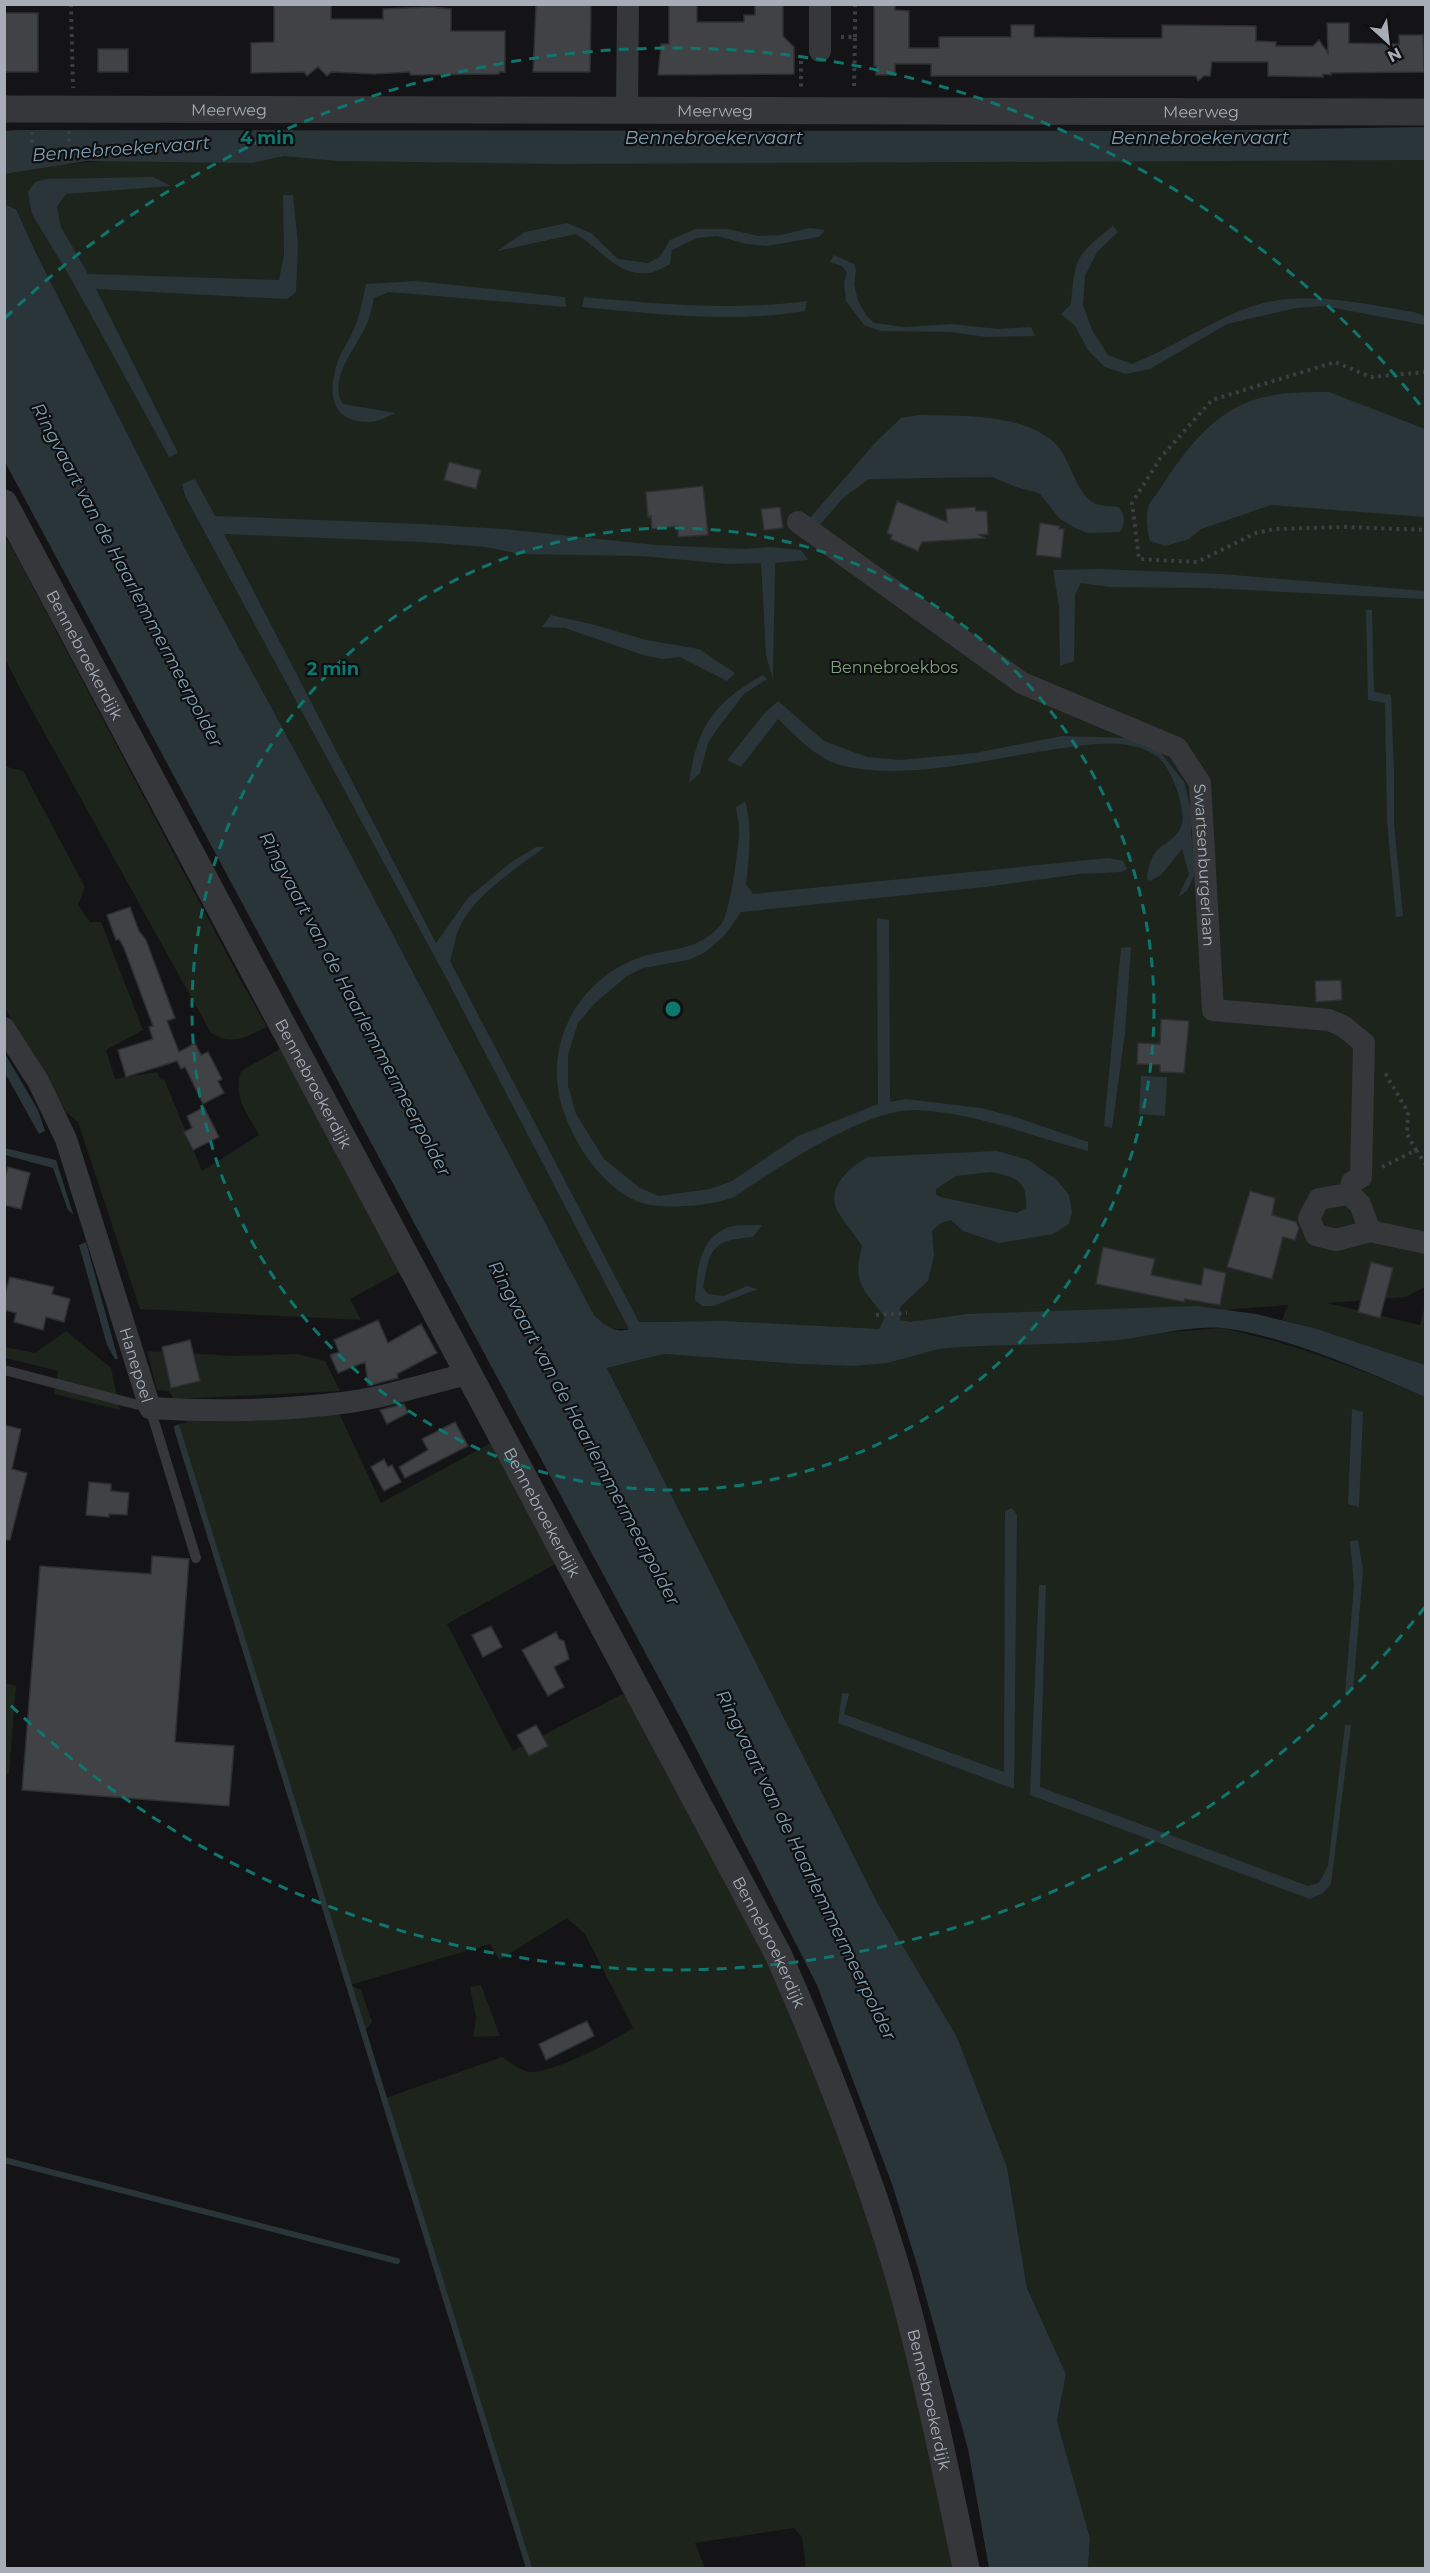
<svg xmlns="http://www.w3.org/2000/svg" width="1430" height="2573" viewBox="0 0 1430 2573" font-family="Montserrat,sans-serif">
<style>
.green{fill:#1c241c;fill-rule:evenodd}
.water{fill:#2a353a;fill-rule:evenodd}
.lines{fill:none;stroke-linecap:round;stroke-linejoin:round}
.stream{stroke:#2a353a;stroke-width:6}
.building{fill:#404246;stroke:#2e2f32;stroke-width:1.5}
.path{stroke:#3b3e42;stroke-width:4;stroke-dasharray:3 4.5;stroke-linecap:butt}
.service{stroke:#35373b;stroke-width:10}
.minor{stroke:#35373b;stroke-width:22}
.tertiary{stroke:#35373b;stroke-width:27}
.ring{fill:none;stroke:#0f766e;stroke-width:3;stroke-dasharray:10 8}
.labels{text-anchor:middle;stroke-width:4.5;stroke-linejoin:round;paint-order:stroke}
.street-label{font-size:16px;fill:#a6adb6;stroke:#0f0f11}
.park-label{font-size:16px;fill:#7fa17d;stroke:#0f0f11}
.water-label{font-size:18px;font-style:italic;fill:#7da0b1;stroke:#0f0f11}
.centre{fill:#0f766e;stroke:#0f0f11;stroke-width:3}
.ring-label{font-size:18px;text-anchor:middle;font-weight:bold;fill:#0f766e;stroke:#0f0f11;stroke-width:4.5;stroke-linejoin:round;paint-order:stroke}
</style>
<rect width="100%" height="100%" fill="#141416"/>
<!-- green -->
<path class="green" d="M1425,143v1144l-19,10 -79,6 93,22 5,-20v60l-111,-37 -32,-8 6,-15 -170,13 -282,15 -134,-12 -63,1 -201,-382 -2,3 -113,-218 -131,-244 -10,3 3,12 260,480 185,353h-20l-16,-14 -261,-494 -144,-265 -153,-303 -20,-44 -11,-5v-30l44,-8 52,-5 11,-5zM47,179l20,14 -10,14 -3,16 115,233 -116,-210z
M8,540l232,439 27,48c-22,10 -33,19 -56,6l-187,-337 -19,-38 -1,-115z
M4,766l19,5 62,116 -7,18 12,17h11l42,108 -37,20 9,29 42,-7 4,8 3,-1 38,92 57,-36c-13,-24 -26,-36 -18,-64l46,-26 118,224 -55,30 11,21 -221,-11 -62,-187 -12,-10 -61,-104z
M1221,1328c71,15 138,40 204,69v1171h-337l2,-30 -33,-117 9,-47 -39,-86 -20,-121 -50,-130 -79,-133 -271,-536 57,-14 134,10 57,2 33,-3 51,-14 25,-2 152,-7 43,-7z
M66,1331l45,37 9,42 -66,-16 4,-23 -53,-13v-11l30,6z
M147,1351l89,5 61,-2 28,7 15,30 -166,8 -5,-8 -12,-1z
M337,1409l44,94 115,-63 65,121 -114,63 66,127 117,-61 149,280 103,272 73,326h-149l-4,-31 -8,-9 -99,15 10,25h-176l-146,-469 119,-42c8,5 20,15 29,15 24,0 81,-30 102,-44l-48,-94 -18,-16 -68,42 -9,-16 -140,41 11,5 11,32 -8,10 -186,-589 -1,-19 10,-1 -1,-6z
M5,1683l11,3 -7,88 -5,-1z
M481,1985l19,51 -27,1 3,-19 -6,-31z"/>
<!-- water -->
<path class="water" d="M1425,127v33l-869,4 -218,-3 -54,-5 -32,7 -165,-2 -83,13 1,-43 13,-1 1169,1z
M153,177l18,9 -105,8 -9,13 4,20 27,47 191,6 5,-25 -1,-60h10l5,49 -2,48 -9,7 -191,-10 82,164 -9,4 -99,-180 -38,-63 -4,-22 7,-10 12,-3z
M4,204l12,5 20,44 153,303 144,265 261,494c11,10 20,19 35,14l-184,-353 -260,-480 -3,-12 13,-5 20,37 206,8 83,5 152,16 88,4 26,-2 31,3 7,10 -33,3 -2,117 -7,-25 -5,-92 -33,1 -87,-8 -121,-2 -34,-7 -63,-5 -199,-8 212,409 32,-45 42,-35 26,-16h9c-27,20 -69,47 -84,77 -6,11 -7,25 -11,37l189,361 83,-1 157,8 6,-12c-22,-29 -33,-33 -23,-71 -8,-12 -18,-24 -25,-36 -11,-23 14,-44 31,-53l129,-6 31,9 29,20 12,15 3,17 -3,12 -16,10 -54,9 -36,-12 -12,-11 -10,3 -9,8 2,25 -6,25 -28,26v13l10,2 57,-8 230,-8 59,8 58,14 111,37v32c-59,-26 -139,-61 -202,-69 -31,-3 -73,8 -104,12 -51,5 -104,4 -155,7l-25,2 -51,14 -33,3 -57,-2 -134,-10 -57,14 271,536 79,133 50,130 20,121 39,86 -9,47 33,117 -2,30h-99l-21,-119 -50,-181 -26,-84 -75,-199 -135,-264 -677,-1259zM991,1172c24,5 37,8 35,36l-9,5 -77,-16 -4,-3v-5l20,-13z
M567,223l24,10 27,26 30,4 12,-6 10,-17 26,-11h32l30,7 23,-1 28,-7 16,2 -6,7 -52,9 -20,-2 -30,-8 -20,2 -25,12 -2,14c-6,3 -15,9 -22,9 -30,4 -49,-26 -72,-39l-79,17 28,-19z
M1113,226l5,6 -21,20 -12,24 -2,29 9,25 16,25 24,9c38,-15 72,-39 110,-54 55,-23 116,-7 172,2l11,4v9l-101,-19 -28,2 -69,16 -77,45 -24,5 -21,-7 -17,-17 -13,-24 -14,-12 10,-10c4,-47 5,-49 42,-78z
M834,255l20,9 2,6 -2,14 4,17 8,14 8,8 31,4 47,-3 46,5 33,-2 4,9 -49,1 -35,-5 -70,-1 -17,-6 -18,-24 -2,-19 3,-9 -5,-7 -12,-4z
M417,281l148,16 1,10 -177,-15 -15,6c-2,9 -4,19 -8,28 -9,20 -39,54 -23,78l53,9c-8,3 -18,9 -26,9 -43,0 -42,-33 -31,-64 4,-10 11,-19 15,-29 6,-14 9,-31 12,-45z
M584,297c74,7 148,14 223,4l-2,10c-72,12 -150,3 -223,-4z
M1329,392l96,37v88l-154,-12 -70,24 -12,10 -23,7 -16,-5c-3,-11 -5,-25 -1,-36 3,-7 10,-13 13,-19 24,-37 53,-76 98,-88 23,-6 46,-6 69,-6z
M919,415c43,1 104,-2 137,29 14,14 21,53 40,60 7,2 16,2 23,3 6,10 7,15 1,25l-32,1 -13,-5 -15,-9 -21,-26 -23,-6 -24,-10 -123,2 -26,19 -24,28 -9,-8 64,-74 27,-26z
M1100,569l122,5 203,17v8l-217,-11 -99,-1 -28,-4 -6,11 -1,67 -14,5 -1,-60 -6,-36z
M1366,610h6l2,82 17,3 3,75v54l9,92 -7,1 -9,-96 -2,-118 -17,-3z
M551,615l44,10 51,15 53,9 36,24 -8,8 -47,-24 -18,2 -19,-4 -78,-27 -23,-1z
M763,675l4,4 -23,15 -29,38 -7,11 -8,30 -11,10c8,-56 24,-80 74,-108z
M778,701l46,40 43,16 33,3 75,-7 87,-17 69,2 26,10 27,34 8,31 -1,20 4,40 -8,18 -9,6 11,-23 -7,-25 -21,26 -11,6 -3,-2c1,-9 2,-18 8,-26 8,-11 24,-14 27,-30 3,-16 -9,-50 -21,-63 -6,-7 -19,-12 -28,-14 -24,-6 -53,0 -77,3 -64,9 -149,32 -212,17 -27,-6 -47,-29 -66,-47l-37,48 -14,-7 37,-46z
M745,801c8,28 4,54 1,83l7,10 355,-36 15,3 4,8 -6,3 -41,2 -95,13 -244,25 -17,24 -20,17 -16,7 -45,8 -16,8 -32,27 -17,20 -10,32v31l8,28 28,45 36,29 19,8 51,-7 22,-8 66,-45 80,-32 -1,-186 12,2 1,182 16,-3 75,9 34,9 73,25v9c-58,-15 -113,-39 -174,-41 -49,-1 -138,59 -180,87 -22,9 -76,14 -98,4 -34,-16 -59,-53 -71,-86 -24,-62 7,-128 66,-154 32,-15 67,-6 91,-38 8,-11 17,-77 17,-93 0,-7 -2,-15 -3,-23z
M1131,947l-6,86 -13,95 -8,-2 17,-178z
M4,1052l34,58 7,21 -6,3 -34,-61z
M1141,1076l26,1 -2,39 -26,-2z
M4,1148l52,12 17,54 -5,-4 -15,-42 -48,-13z
M762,1225l-9,12c-41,3 -43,11 -50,51l5,6 15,2 24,-10 11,3 -45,17h-11l-7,-6c2,-27 3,-62 34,-73 9,-3 23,-1 33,-2z
M86,1242l32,117h-3l-8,-14 -28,-100z
M1352,1409l11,3 -4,95 -11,-3z
M1012,1508l5,7 -3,274 -176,-66 4,-30 7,1 -5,20 160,58 1,-261z
M1358,1540l5,30 -10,121 -8,2 9,-108 -4,-44z
M1039,1585h7l-6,202 268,99 11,-3 9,-17 17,-141h6l-20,159 -8,9 -13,6 -280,-104z"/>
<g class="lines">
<!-- stream -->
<path class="stream" d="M177,1428l352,1140
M4,2160l393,101"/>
</g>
<!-- building -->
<path class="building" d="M274,4h57v15h52v-10l48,-2 20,2v22h54v41h-6v2l-88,1 -2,-3 -34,2 -44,-2 -4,4 -9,-9 -11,9 -3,-4 -53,1v-30l23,-1z
M591,4l-1,68h-57l3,-67z
M669,4h28v18h47v-7h11v-11h28v32l11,11v27l-136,1 3,-31h8z
M874,4h21v6l14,1v37h30v-11h72v-12h23v12l78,1h50v-13l94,1v15l20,1v4h37l6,-6 9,13 -1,-30h22v20l50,1v-9h24l1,37 -93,1v2l-8,-1v3l-55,-1v-14h-56l-2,14h-6l-6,5 -2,-5h-265v-12h-36v11h-19v-9h-2z
M4,13h34v59h-34z
M98,49h30v23h-30z
M449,462l32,8 -5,19 -32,-9z
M703,486l5,49 -30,2v-11l-26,3 -1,-13 -3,1 -2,-25z
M897,501l50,21 -1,-13 29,-2 1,4h11l1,23 -9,1 7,3 -64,4 -4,9 -28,-12 2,-4 -5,-2z
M780,507l3,21 -19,2 -3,-21z
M1040,523l20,3 -1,3h5l-3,29 -25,-3z
M130,907l9,24 7,9 29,78 -8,3 12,31 16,-9 6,12 7,-3 14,27 -4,2 6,12 -21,11 -18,-37 -4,2 -4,-8 -51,16 -8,-27 35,-11 -4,-12 4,-1 -29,-78 -5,-9 -3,1 -9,-25z
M1341,980l1,20 -26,2 -1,-21z
M1161,1019l28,2 -5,52 -24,-1v-7l-23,-1 1,-21 22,1z
M204,1107l15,30 -26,13 -9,-18 8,-4 -5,-12z
M8,1167l22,6 -9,36 -17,-4v-25z
M1250,1191l25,7 -3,17 24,7 3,6 -4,12 -12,-3 -11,42 -45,-12z
M1103,1247l52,12 -4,16 50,10 3,-17 22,5 -6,32 -35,-6 -1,3 -88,-18z
M1371,1262l22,6 -13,50 -22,-6z
M10,1277l44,10 -2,7 18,5 -6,23 -18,-5 -3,13 -29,-8 2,-9 -12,-3v-13z
M378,1320l10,23 33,-19 16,29 -40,21 1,4 -27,7h-3l-3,-23 -27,11 -8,-18 9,-3 -5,-12z
M190,1340l10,41 -29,7 -9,-41z
M404,1404l4,9 -21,11 -7,-14z
M455,1422l13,24 -63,32 -6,-11 29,-17 -6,-11z
M4,1425l17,4 -9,40 15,4 -17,67h-6z
M384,1459l4,8 4,-2 9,17 -17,9 -13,-24z
M89,1482l22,2v7l18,2 -2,22 -18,-1v3l-23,-2z
M152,1556l37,3 -14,183 59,4 -5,60 -207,-16 18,-224 111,8z
M491,1626l11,21 -19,10 -11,-22z
M556,1632l3,7 5,2 5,18 -15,8 10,20 -16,9 -26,-46z
M536,1725l12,21 -19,10 -12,-21z
M587,2021l7,15 -48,24 -7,-16z"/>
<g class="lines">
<!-- path -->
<path class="path" d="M71,4l2,84
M855,4v33
M841,37h14l-1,53
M801,61v28
M69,131v11
M32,132v11
M1426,372l-55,5 -36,-15 -123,38 -51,57 -29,46 7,56 58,3 59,-29 18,-4 72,-2 80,3
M1416,1150l10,15
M1382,1167l34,-17 -9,-16 1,-22 -23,-39
M876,1315l31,-2"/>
<!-- service -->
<path class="service" d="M4,1370l146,38 46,150"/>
<!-- minor -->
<g class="minor">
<path d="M820,51v-47"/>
<path d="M627,112l1,-108"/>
<path id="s1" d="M798,522l224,161 155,65 23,35 13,227 116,10 14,6 21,17 -3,134 -9,5 -3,12 11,10 10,27 56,12"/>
<path id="s2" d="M4,1028l34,53 28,58 84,269c63,4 129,3 192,-5 42,-5 84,-19 125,-29"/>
<path d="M1349,1194l-30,5 -10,19 7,17 20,5 34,-9"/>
</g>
<!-- tertiary -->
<g class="tertiary">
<path id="s3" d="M4,109l1422,3"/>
<path id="s4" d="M4,503l774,1451c46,105 89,213 121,323 27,96 47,194 67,291"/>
</g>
</g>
<!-- distance rings -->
<g class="ring">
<circle cx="673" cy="1009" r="481"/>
<path d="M1425 1607A961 961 0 0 1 5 1700M5 318A961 961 0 0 1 1425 411"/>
</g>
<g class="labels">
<!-- street labels -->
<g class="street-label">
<text dy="6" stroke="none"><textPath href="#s3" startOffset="225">Meerweg</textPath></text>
<text dy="6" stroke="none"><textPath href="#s3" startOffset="711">Meerweg</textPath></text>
<text dy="6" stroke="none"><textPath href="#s3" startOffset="1197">Meerweg</textPath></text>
<text dy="6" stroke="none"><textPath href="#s4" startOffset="172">Bennebroekerdijk</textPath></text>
<text dy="6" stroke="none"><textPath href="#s1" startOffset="568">Swartsenburgerlaan</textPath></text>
<text dy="6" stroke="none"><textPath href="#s4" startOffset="658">Bennebroekerdijk</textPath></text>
<text dy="6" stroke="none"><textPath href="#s2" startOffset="364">Hanepoel</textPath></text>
<text dy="6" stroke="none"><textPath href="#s4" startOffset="1144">Bennebroekerdijk</textPath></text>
<text dy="6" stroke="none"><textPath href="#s4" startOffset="1630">Bennebroekerdijk</textPath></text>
<text dy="6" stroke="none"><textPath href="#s4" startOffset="2116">Bennebroekerdijk</textPath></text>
</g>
<!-- park labels -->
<g class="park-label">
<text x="894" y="673">Bennebroekbos</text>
</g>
<!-- water labels -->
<g class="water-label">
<text x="714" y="144">Bennebroekervaart</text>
<text x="1200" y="144">Bennebroekervaart</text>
<text transform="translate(121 149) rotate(-4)" y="6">Bennebroekervaart</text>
<text transform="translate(127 575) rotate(62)" y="6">Ringvaart van de Haarlemmermeerpolder</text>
<text transform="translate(355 1004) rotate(62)" y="6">Ringvaart van de Haarlemmermeerpolder</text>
<text transform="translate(584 1433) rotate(62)" y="6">Ringvaart van de Haarlemmermeerpolder</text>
<text transform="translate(806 1865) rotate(64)" y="6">Ringvaart van de Haarlemmermeerpolder</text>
</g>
</g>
<circle cx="673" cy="1009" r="9" class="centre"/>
<g class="ring-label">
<text x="267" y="144">4 min</text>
<text x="333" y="675">2 min</text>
</g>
<!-- border -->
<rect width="1430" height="2573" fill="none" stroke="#a6adb6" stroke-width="12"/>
<!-- north arrow -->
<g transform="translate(1388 42) rotate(153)" stroke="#0f0f11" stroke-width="4.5" paint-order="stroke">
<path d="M0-4.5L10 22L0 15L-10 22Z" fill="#a6adb6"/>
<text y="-9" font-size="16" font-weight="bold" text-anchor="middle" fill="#a6adb6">N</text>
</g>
</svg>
